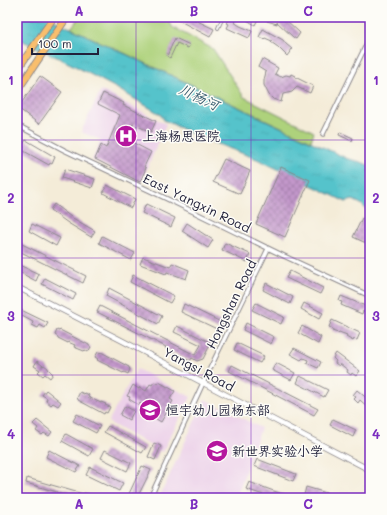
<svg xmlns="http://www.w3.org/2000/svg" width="387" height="515" viewBox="0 0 387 515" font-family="Mali,'LXGW WenKai TC',sans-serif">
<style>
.built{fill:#ecd1e9}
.park{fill:#aed27b;stroke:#687a5b}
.water{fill:url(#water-ripples);stroke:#3c7283}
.building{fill:url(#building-cross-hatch)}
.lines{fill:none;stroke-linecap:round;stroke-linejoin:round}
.service-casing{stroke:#8b878a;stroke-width:4}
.minor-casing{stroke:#8b878a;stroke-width:5.5}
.tertiary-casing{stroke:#8b878a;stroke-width:6}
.primary-casing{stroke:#8b878a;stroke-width:8}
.service{stroke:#fff;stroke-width:2}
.minor{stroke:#fff;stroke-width:3.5}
.tertiary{stroke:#fff;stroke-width:4.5}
.primary{stroke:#f9be6d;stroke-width:6}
.grid{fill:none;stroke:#7b2cbf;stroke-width:1;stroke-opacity:0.55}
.labels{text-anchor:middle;stroke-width:3;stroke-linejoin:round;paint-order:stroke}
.poi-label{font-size:13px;fill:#22223b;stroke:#fdfcf7;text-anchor:start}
.street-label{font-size:13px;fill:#22223b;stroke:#fdfcf7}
.water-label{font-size:14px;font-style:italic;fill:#345a6d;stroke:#fdfcf7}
.neatline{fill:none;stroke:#7b2cbf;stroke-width:1.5}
.grid-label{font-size:13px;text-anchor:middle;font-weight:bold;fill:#7b2cbf}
</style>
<defs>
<pattern id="water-ripples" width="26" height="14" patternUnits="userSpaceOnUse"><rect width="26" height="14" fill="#55c3cb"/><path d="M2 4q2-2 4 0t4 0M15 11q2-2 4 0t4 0" fill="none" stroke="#4aa7af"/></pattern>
<pattern id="building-cross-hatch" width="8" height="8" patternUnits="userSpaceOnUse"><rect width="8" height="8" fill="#c397cb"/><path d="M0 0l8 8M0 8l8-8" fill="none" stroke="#9e7ba6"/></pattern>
</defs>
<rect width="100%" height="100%" fill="#fdfcf7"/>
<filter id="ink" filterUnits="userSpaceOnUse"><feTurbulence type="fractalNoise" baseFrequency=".025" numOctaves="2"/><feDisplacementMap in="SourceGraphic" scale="8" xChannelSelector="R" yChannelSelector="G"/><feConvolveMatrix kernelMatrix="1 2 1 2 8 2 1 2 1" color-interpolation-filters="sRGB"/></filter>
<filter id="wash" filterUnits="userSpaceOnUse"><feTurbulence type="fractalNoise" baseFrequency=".012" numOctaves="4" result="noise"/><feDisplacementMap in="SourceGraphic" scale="16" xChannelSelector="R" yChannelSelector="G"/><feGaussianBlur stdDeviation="0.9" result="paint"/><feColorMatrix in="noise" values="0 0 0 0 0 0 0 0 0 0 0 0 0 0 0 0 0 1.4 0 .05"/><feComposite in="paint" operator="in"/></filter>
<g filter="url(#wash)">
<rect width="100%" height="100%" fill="#f4ecd8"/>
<!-- built -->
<path class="built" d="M101,90l65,34 -25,59 -49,-23 9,-20 -20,-8z
M137,369l54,28 -29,55 -54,-30z
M205,399l56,29 -25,70h-77z"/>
<!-- park -->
<path class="park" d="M80,17h88l4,10 41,22 31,48 70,35 -3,9 -240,-113z"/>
<!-- water -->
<path class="water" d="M17,17h30l301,142 13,3 9,4v47l-9,-9 -8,-4 -7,2 -89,-43 -60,-23 -33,-16 -4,-6 -42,-25 -45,-24 -56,-27z"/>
<g id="blocks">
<!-- building -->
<path class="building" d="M179,17h10l25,12 -4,8 -32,-17z
M249,17h10l-4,8 -8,-5z
M268,17h12l4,1 16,15 -4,6 -3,-2 -16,-15v2l-10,-3z
M230,18l5,3 -1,1 6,4 12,5 -3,7 -22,-10 2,-4 -2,-1z
M263,29l20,11 3,4 6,5 -5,7 -9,-9 -7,-5 1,-1 -7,-3 -1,1 -5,-2z
M175,38l15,7 -2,3 -11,-5 -7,15 -3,-2z
M262,59l16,9 -3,6 6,3 5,-2 4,1 1,-2 4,2v1l18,9 -3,7 -13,-6 -5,5 -9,2 -2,8 -8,-3 -4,-4 -5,-10v-5l2,-8 -8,-5z
M40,76l22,16 -23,32 -21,-16z
M103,93l21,10 -1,2 33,16 -5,11 -18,-8 -7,15 25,13 -7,15 2,1 -6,14 -45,-23 6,-14 5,3 14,-33 -22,-11z
M340,132l13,6 -1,3 -13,-6z
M26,140l29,17 -3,7 -2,-1 -1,2 -27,-15 2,-3 -2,-1z
M224,159l26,12 -10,23 -27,-12z
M281,167l29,13 -25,57 -29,-13z
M65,169l30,10 -3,9 -30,-10z
M107,185l28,14 -4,9 -28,-15z
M54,204l17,13 24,14 -4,6 -23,-14 -18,-13z
M146,204l29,14 -4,9 -29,-14z
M362,218l8,4v13l-4,8 -13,-6z
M187,223l26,17 -5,8 -26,-17z
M32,224l28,14 -4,8 -27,-15z
M102,236l33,17 -4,7 -32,-17z
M20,243l66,33 -3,7 -66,-33z
M225,243l25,11 -3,8 -25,-12z
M143,257l27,10 2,-4 17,7 -3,9 -19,-7 -1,2 -26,-10z
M17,264l22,10 -3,7 -19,-10z
M290,271l33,17 -3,6 -34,-16z
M133,275l41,21 -4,7 -40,-21z
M45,278l31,16 -3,6 -31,-16z
M266,283l27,14 -3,7 -27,-14z
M109,288l53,28 -4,8 -52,-28z
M341,296l27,11 -2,5 -3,-1 -1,3 -21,-9 1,-3 -3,-1z
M256,303l28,14 -3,7 -29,-14z
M304,303l19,10 -4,6 -18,-10z
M184,304l39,19 -4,7 -38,-18z
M100,306l95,49 6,-10 -27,-13 3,-6 34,17 -8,16 -6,2 -5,-3 -2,3 -25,-13 1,-1 -69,-35z
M17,308l31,15 -3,5 -5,-3 -2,3 -6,-3 1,-3 -11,-6 -2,3 -3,-2z
M332,320l28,13 -3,7 -3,-1 -1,2 -7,-4 1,-2 -8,-3 -1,1 -6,-2 1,-2 -4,-2z
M246,323l28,14 -3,7 -28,-14z
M302,326l19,11 -3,7 -20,-11z
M57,330l2,1 1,-1 29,15v1l2,1 -3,5 -3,-2 -1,1 -10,-4 1,-2 -7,-3v1l-10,-5v-1l-3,-2z
M237,343l27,13 -4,7 -26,-13z
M294,348l27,14 -3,6 -11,-5 1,-3 -5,-2 -2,2 -11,-6z
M98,352l2,1 1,-1 28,15v1l1,1 -2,5 -4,-2 -1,1 -26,-13 1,-1 -3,-2z
M336,353l24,18 -4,5 -4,-3 -1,2 -4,-3 1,-2 -8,-6 -1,2 -4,-3 1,-2 -3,-3z
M37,361l6,5 1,-1 4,3v1l5,5 -3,4 -5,-4 -2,2 -5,-4 2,-2 -6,-4z
M276,363l19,10 -4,7 -19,-10z
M232,365l86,44 -4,6 -85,-44z
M300,376l28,14 -4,7 -27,-14z
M154,382l4,2 1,-2 16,9 -5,8 3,2 -12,21 -8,-5 3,-5 -16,-9 -1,2 -7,-4 -3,-2 1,-2 -3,-1 6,-11 6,4 1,-2 6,4 4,-7 2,1z
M46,390l15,12 -3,4 -5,-3 -2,2 -5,-4 1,-3 -5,-3z
M357,390l13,11v8l-10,-9 -2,3 -4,-4 2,-2 -3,-2z
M80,392l4,2 1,-1 4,2 -1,2 13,6v-1l5,2 -1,1 5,2 -3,6 -2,-1 -1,2 -26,-14v-1l-1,-1z
M125,406l9,5 -5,9 -9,-5z
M77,414l23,12 -4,7 -23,-12z
M333,419l23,11 -3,7 -23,-12z
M37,420l15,12 -3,4 -5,-3 -2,2 -6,-4 2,-3 -5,-4z
M108,426l38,21 -4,6 -38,-21z
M66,434l27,15 -4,7 -27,-15z
M154,443l7,3 -6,14 -7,-3z
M49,450l31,16 -4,6 -30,-15z
M105,450l26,13 -4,8 -26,-13z
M257,459l39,15 -3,7 -39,-15z
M142,466l9,4 -14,28h-10z
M90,467l33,16 -4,8 -33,-16z
M27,478l56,16 1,-1 13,4v1h-24l-16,-5v-1l-31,-9z
M249,482l44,16h-21l-26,-9z
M306,487l24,7 -2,4h-14l-10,-3z"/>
</g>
</g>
<g filter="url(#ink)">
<use href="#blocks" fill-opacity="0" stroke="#8b878a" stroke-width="1"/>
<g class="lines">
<!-- service casing -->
<g class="service-casing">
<path id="service" d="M218,28l5,-11"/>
</g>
<!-- minor casing -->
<g class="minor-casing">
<path id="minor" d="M17,125l47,25 95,45 125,61 86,40
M323,134l47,-97
M150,498l53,-115 65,-134"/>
</g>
<!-- tertiary casing -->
<g class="tertiary-casing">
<path id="tertiary" d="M17,287l102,52 251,131"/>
</g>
<!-- primary casing -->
<g class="primary-casing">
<path id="primary" d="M17,70l37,-53
M17,91l50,-74"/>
</g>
<!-- service -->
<use href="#service" class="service"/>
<!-- minor -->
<use href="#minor" class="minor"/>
<!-- tertiary -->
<use href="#tertiary" class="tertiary"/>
<!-- primary -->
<use href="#primary" class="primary"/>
</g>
</g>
<!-- grid -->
<path class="grid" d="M136,17v481M251,17v481M17,140h353M17,258h353M17,375h353"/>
<!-- icons -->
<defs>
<g id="hospital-disc" transform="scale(1.15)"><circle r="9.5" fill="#b5179e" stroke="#fdfcf7"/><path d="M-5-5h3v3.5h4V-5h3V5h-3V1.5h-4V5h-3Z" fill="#fff"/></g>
<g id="school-disc" transform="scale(1.15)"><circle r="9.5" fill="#b5179e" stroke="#fdfcf7"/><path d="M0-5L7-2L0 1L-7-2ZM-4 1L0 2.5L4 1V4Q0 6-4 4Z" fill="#fff"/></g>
</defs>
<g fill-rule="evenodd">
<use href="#hospital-disc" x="126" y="136"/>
<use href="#school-disc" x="150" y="410"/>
<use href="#school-disc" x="217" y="451"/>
</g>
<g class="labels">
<!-- poi labels -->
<g class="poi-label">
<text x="142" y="141">上海杨思医院</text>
<text x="166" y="415">恒宇幼儿园杨东部</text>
<text x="232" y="456">新世界实验小学</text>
</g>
<!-- street labels -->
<g class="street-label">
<text transform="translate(197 203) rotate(26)" y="5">East Yangxin Road</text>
<text transform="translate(231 304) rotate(-64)" y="5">Hongshan Road</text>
<text transform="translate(199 369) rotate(28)" y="5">Yangsi Road</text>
</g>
<!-- water labels -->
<g class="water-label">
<text transform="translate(199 97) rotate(25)" y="5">川杨河</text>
</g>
</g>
<!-- margin -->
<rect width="387" height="515" fill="none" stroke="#fdfcf7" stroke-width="44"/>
<!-- scale -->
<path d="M32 48v6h66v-6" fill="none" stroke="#22223b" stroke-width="2"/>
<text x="38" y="48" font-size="12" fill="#22223b" stroke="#fdfcf7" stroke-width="3" paint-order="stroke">100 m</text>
<rect x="22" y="22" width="343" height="471" class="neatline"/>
<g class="grid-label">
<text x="79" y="16">A</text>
<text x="194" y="16">B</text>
<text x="308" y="16">C</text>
<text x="11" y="85">1</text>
<text x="376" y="85">1</text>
<text x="11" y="203">2</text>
<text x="376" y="203">2</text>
<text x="11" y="321">3</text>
<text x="376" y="321">3</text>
<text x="11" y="439">4</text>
<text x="376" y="439">4</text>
<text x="79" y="509">A</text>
<text x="194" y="509">B</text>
<text x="308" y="509">C</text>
</g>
</svg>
